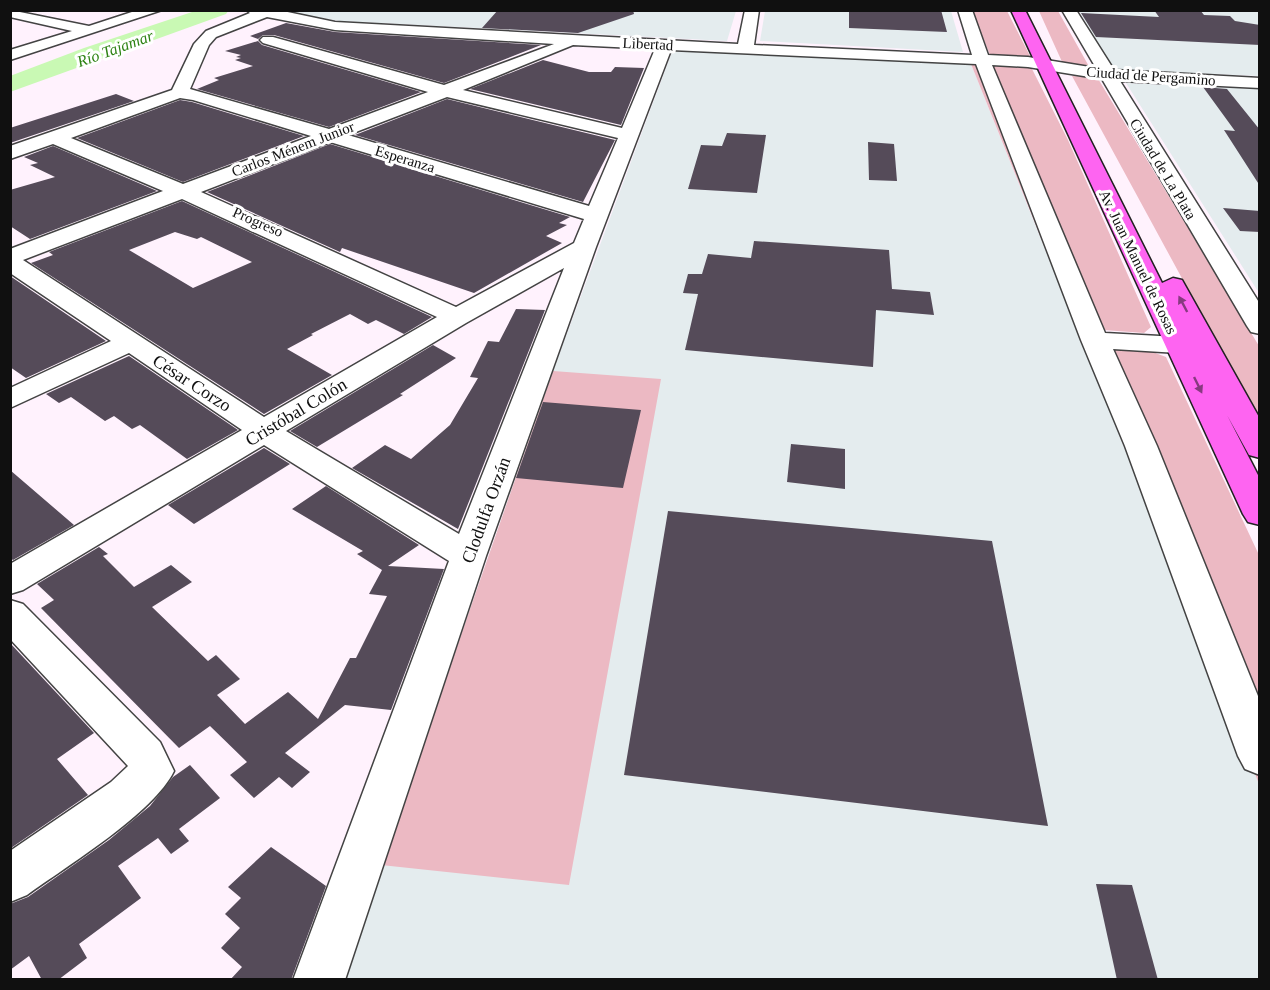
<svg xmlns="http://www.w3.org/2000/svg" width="1270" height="990" viewBox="0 0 1270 990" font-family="Georgia,serif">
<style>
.industrial{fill:#e4ecee}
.green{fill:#ecb9c3}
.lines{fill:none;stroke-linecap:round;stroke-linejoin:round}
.river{fill:#c9f9b4;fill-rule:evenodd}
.building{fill:#554b59;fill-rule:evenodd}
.minor-casing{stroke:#434343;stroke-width:3}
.major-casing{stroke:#212121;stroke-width:3}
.minor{fill:#fff;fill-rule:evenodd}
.major{fill:#fe64f1;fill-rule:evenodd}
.oneway{fill:#873a80}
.labels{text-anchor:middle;stroke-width:6;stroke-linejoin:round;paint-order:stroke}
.far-street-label{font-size:15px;fill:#101010;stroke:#fff}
.far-water-label{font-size:16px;font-style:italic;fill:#2c8212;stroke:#fff}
.street-label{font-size:18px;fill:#101010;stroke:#fff}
</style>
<rect width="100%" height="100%" fill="#fff2fd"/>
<!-- industrial -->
<path class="industrial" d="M280,11h456l-9,30 -388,-20z
M765,11h186l12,41 -203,-11z
M1079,11h180v65l-146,-6z
M673,49l298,15 288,720v195l-918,1 212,-609z
M1126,83l133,6v204z"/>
<!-- green -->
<path class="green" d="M972,11h35l23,45 -40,-1z
M1039,11h19l33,59 -28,-6z
M971,64l60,3 37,73 83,187 -7,6 -67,-5z
M1072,76l25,1 162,269v74z
M1084,346l66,5 16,6 93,198v229z
M553,371l108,8 -92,506 -188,-20z"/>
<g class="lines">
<!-- river -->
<path class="river" d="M198,10h31l-3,4 -216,78v-16l74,-28z"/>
</g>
<!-- building -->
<path class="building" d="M498,10h135l1,4 -56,19 -96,-5z
M849,10h92l6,22 -98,-4z
M1154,10h46l4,5 26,1 5,5 25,4v20l-164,-8 -15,-24 78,4z
M286,23l49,9 206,13 -97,38 -170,-48h-11l-5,4 -8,-3z
M258,41l4,4 159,47 -92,35 -132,-38 22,-9 -5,-2 39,-12 -18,-6 6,-2 -5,-1 5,-2 -16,-4z
M543,60l46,12h22l4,-5 29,1 -23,57 -151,-36z
M1203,87l24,2 33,41v56l-36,-56 11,1z
M116,94l18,7 -124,42v-15z
M447,99l168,41 -32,62 -228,-67z
M180,100l12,2 112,34 -121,46 -106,-44z
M727,133l39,2 -9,58 -69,-4 13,-44 21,1z
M868,142l26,2 3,37 -28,-1z
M330,144l240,73 -11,6 8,2 -21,11 16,7 -88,50 -132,-45 -2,4 -133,-60z
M53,146l104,45 -127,48 -20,-13v-36l45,-13 -25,-12 8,-2 -14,-6z
M182,201l250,116 -28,17 -28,-14 -8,4 -18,-10 -39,20 2,1 -26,14 45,26 -68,39 -233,-151 22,-8 -4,-3zM175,232l22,7 4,-2 51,25 -59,26 -64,-38z
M1223,208l37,3v21l-20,-1z
M754,241l135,9 3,39 38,3 4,23 -58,-5 -3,57 -188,-17 13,-56 -15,-1 5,-19h14l6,-20 43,4z
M10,276l96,65 -80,37 -16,-11z
M516,309l29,1 -87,219 -106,-61 33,-23 26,14 39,-34 28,-47 -8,-1 18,-36 11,1z
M433,345l23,13 -56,36 3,1 -86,52 -27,-16z
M129,356l109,74 -51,29 -47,-34 -8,4 -18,-13 -9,5 -34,-24 -12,6 -13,-9z
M543,402l98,8 -18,78 -107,-10z
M791,444l54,5v40l-58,-7z
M264,448l26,16 -96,60 -26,-19z
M10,470l64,55 -61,35 -3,-2z
M326,486l93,59 -31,21 56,3 -53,141 -46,-5 -60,48 25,19 -18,16 -13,-11 -25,21 -24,-23 17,-13 -37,-36 -31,22 -138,-140 13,-8 -17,-16 62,-37 9,7 -5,2 31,31 37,-22 21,17 -40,25 56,54 8,-6 24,24 -23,16 28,29 43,-32 30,27 32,-61h6l31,-62 -18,-2 13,-24 -25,-16 6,-3 -71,-42z
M668,511l324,30 56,285 -424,-51z
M10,643l84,90 -37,26 31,36 -77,53z
M190,765l30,33 -41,31 10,12 -18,13 -13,-16 -40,28 23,32 -62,46 8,14 -29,22h-16l-13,-24 -19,14v-66l18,-7 81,-57 41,-34 23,-29z
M271,847l55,39 -35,94h-61l12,-13 -21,-19 19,-20 -15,-14 16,-16 -13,-11z
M1096,884l36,1 26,95h-41z"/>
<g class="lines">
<!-- minor casing -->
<g class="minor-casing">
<path id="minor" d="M10,10l79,16 49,-16h24l-152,50v-10l62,-19 -62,-14z
M246,10h32l57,12 403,22 7,-34h14l-5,35 218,10 -14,-45h14l16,45 40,2 68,11 -34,-58h14l38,60 146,8v10l-140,-7 140,223v30l-9,-2 -4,-6 -145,-247 -74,-12 -36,-2 113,268 73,4 10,2 4,6 -4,6 -10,2 -65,-4 44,97 103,255v74l-15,-6 -7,-13 -113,-310 -44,-106 -105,-276 -305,-14 -75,197 -110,309 -141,424h-52l156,-419 -185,-116 -241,145 -13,4v-30l232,-134 -113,-77 -119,55v-20l101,-47 -101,-68v-24l153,-58 -110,-47 -43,15v-13l162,-56 22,-46 12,-13 44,-18zM267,17l68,13 219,14 -110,41 -171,-48h-10l-3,3 3,3 165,49 -99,37 -139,-40 19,-44 7,-8zM573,45l82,4 -33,79 -159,-38zM447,97l171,41 -29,68 -241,-71zM180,98l13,2 118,36 -128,48 -112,-46zM330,142l254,77 -10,24 -118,64 -255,-115zM182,199l255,118 -173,100 -241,-157zM564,268l-105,266 -173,-103 180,-108z
M10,600l13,4 137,138 14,29c-20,42 -107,95 -147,124l-17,7v-51l101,-69 17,-16 -118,-127z"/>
</g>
<!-- major casing -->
<g class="major-casing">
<path id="major" d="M1011,10h14l137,273 11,-5 9,2 78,139v39l-11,-3 -22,-40 33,64v46l-12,-3 -5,-8z"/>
</g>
<!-- minor -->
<use href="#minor" class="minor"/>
<!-- major -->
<use href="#major" class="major"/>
</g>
<!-- one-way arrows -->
<defs><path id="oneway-solid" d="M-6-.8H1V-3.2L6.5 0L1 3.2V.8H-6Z" transform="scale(1.5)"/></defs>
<g class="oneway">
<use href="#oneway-solid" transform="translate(1183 304) rotate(-118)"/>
<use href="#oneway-solid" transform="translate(1198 385) rotate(64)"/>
</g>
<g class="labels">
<!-- far-street labels -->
<g class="far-street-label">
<text transform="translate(648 44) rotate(3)" y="5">Libertad</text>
<text transform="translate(1151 76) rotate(4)" y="5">Ciudad de Pergamino</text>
<text transform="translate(293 149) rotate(-21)" y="5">Carlos Ménem Junior</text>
<text transform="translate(405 159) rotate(17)" y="5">Esperanza</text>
<text transform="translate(1163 169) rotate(59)" y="5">Ciudad de La Plata</text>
<text transform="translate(258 222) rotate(24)" y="5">Progreso</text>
<text transform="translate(1138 262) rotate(64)" y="5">Av. Juan Manuel de Rosas</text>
</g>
<!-- far-water labels -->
<g class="far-water-label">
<text transform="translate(115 48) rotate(-20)" y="6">Río Tajamar</text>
</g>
<!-- street labels -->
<g class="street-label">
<text transform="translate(192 383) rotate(33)" y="6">César Corzo</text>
<text transform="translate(296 412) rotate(-31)" y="6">Cristóbal Colón</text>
<text transform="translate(486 510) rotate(-70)" y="6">Clodulfa Orzán</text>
</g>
</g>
<!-- border -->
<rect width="1270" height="990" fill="none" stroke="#101010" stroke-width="24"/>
</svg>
